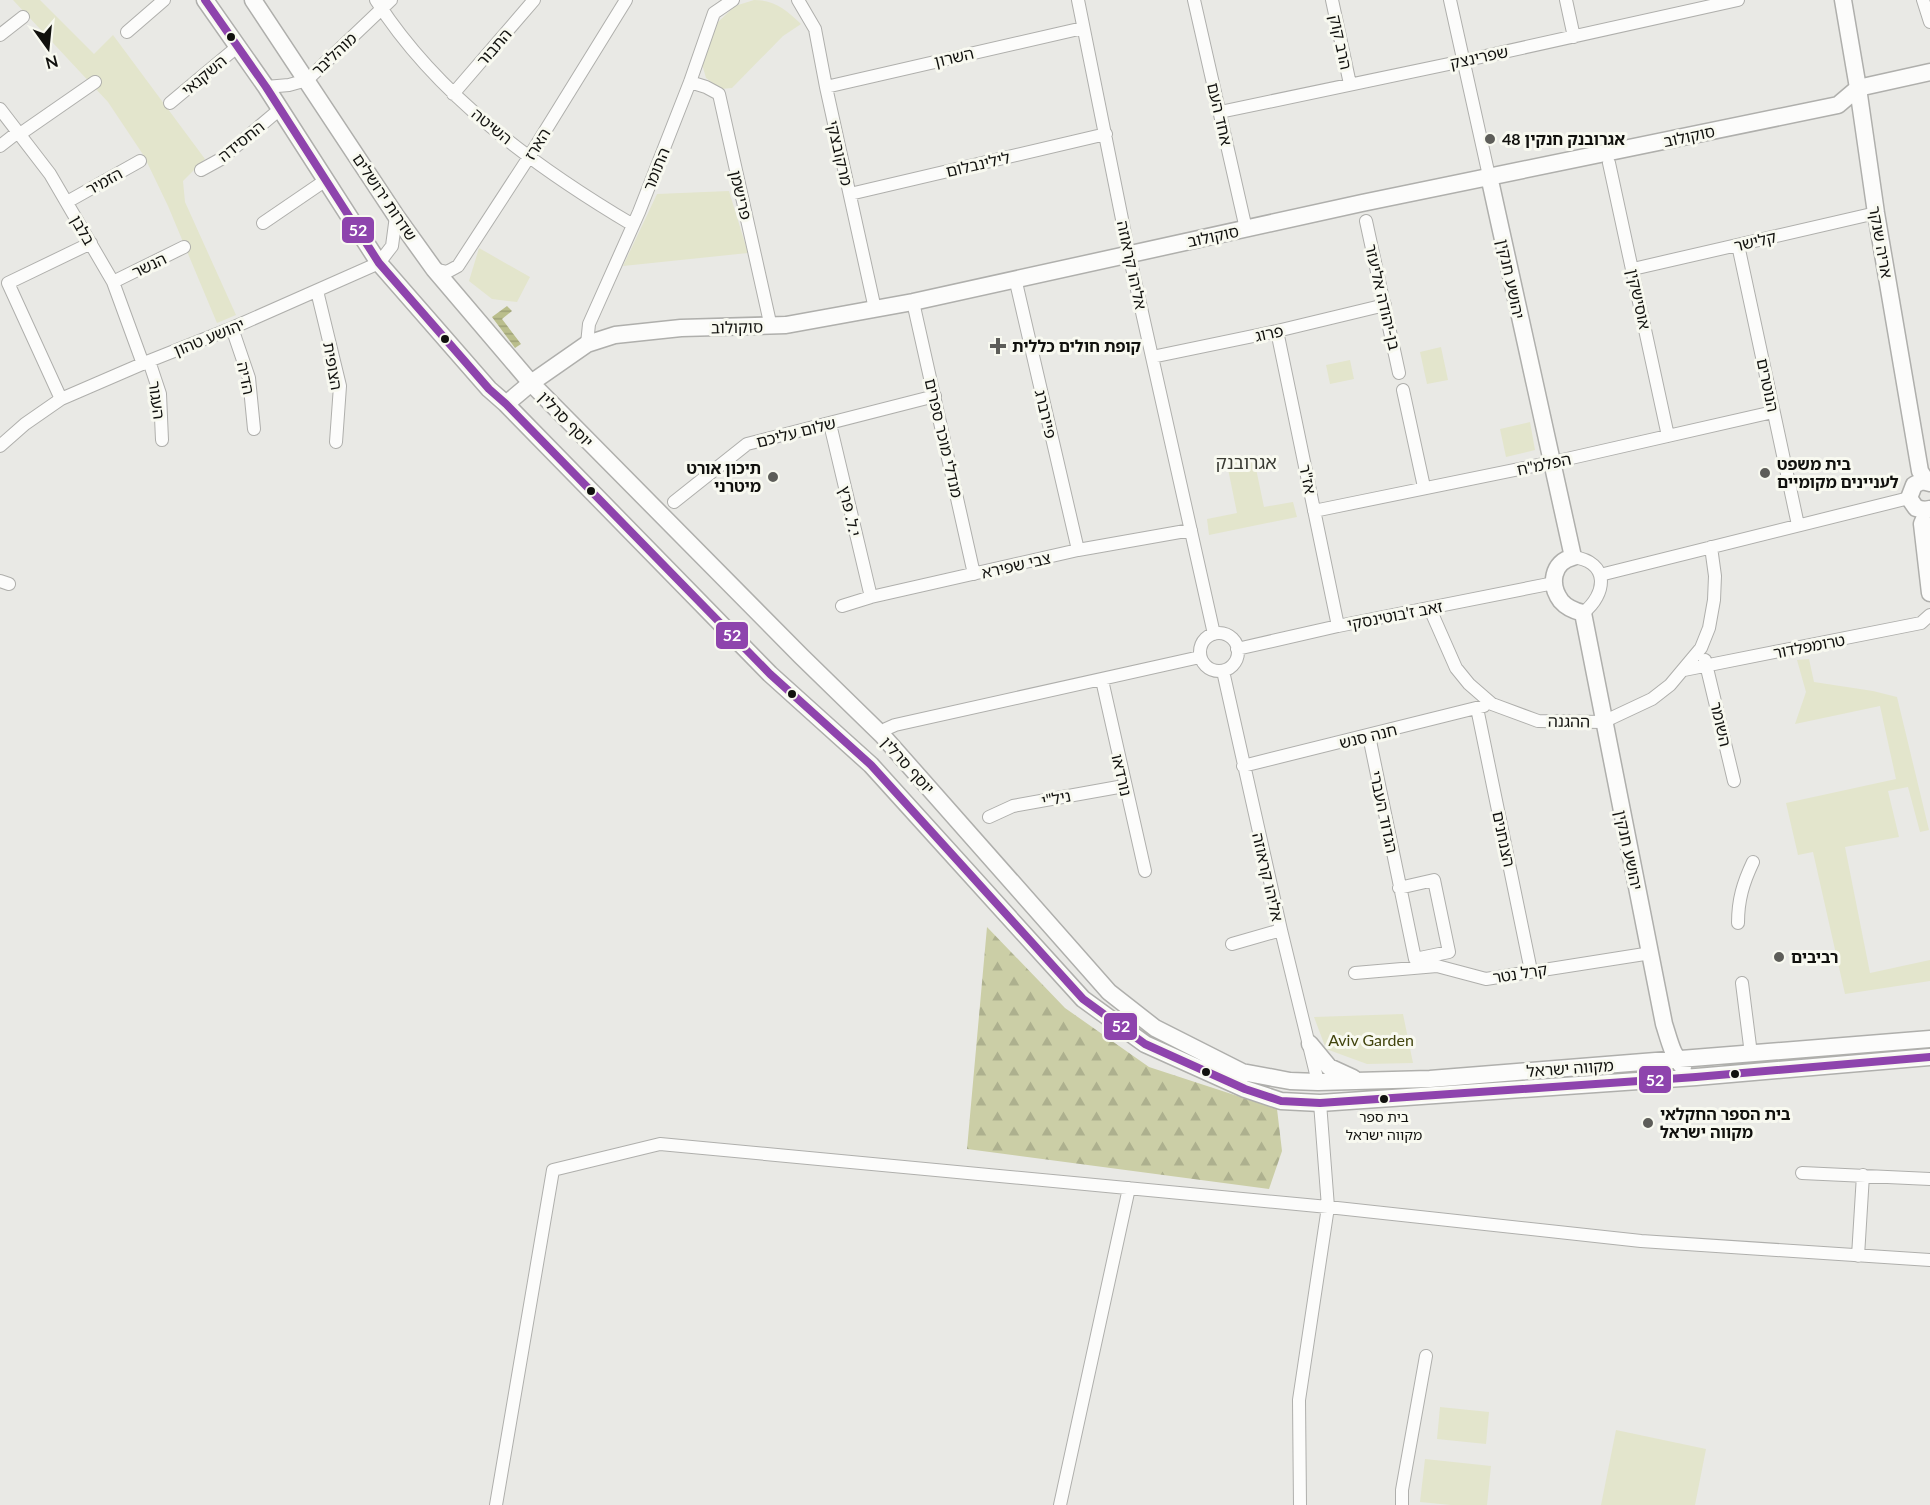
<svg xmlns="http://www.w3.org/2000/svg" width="1930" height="1505" viewBox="0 0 1930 1505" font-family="Lato,'Noto Sans Hebrew',sans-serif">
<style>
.forest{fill:url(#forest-firs)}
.green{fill:#e3e5cc}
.water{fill:url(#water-rules)}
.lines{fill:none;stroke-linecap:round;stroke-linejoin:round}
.street-casing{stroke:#afafac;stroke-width:14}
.secondary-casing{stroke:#afafac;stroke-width:19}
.street{stroke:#fcfcfb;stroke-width:12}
.secondary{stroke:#fcfcfb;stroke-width:16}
.bus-1-casing{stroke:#f8f9f0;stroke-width:12}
.bus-1{stroke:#8e44ad;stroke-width:8}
.bus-dot{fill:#11110e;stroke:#f8f9f0;stroke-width:2}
.poi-dot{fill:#5d5d59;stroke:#f8f9f0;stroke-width:2}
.labels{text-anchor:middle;stroke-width:6;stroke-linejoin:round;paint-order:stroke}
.bus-label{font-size:14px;fill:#11110e;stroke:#f8f9f0}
.street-label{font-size:16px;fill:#11110e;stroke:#f8f9f0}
.poi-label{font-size:16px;font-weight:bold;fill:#11110e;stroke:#f8f9f0;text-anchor:start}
.park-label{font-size:16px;fill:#41440d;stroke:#f8f9f0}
.neighbourhood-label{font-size:18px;fill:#3a3b34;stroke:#f8f9f0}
.line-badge{stroke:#f8f9f0;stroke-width:2}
.badge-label{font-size:16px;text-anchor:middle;font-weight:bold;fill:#fff}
</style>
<defs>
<pattern id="forest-firs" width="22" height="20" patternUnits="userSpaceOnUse" patternTransform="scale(1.5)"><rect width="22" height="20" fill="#cbcea6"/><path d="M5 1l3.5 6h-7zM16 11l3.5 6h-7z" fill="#adb08e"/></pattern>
<pattern id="water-rules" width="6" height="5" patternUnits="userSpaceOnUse" patternTransform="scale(1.5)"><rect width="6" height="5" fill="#babe8c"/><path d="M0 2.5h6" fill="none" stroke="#9fa278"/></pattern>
</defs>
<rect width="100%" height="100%" fill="#e9e9e5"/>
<!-- forest -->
<path class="forest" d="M987,927l78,81 84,59 128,42 5,42 -13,38 -302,-40z"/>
<!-- green -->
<path class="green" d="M13,0h27l54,54 19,-19 92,124 -22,22 2,21 51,113 -19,8 -49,-117 -24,-50 -36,-54z
M754,0c21,0 32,10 47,24l-18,12 -51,52 -11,1 -15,-11 -4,-14 16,-42 17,-16z
M729,191l19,62 -125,13 34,-72z
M479,248l51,29 -13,25 -25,-3 -23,-18z
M1441,347l7,33 -21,4 -7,-32z
M1350,360l4,19 -24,5 -4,-19z
M1530,422l5,28 -29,7 -6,-28z
M1254,459l10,48 29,-5 4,15 -88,18 -2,-16 30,-6 -10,-49z
M1809,659l5,23 59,9 24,6 32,133 -9,2 -12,-45 -20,4 11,46 -54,10 25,126 60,-13v21l-85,13 -32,-142 -15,3 -12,-52 110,-24 -16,-73 -85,18 11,-32 -9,-32z
M1403,1014l10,49 -46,1 -41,-15 -12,-32z
M1440,1407l49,5 -3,32 -49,-5z
M1616,1430l90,19 -11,56h-94z
M1425,1459l66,7 -4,39h-36l-31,-3z"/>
<!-- water -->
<path class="water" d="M507,306l5,5 -10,8 19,25 -6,4 -23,-31z"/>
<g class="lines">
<!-- street casing -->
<g class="street-casing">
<path id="street" d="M376,0c61,96 161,168 257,225
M798,0l17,29 11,58 49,222
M1078,0l51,254 85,380
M1194,0l52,229
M1332,0l18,84
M1450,0l39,176
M1566,0l8,37
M1923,0l7,22
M127,32l37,-32
M0,35l23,-18
M690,82l16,5 13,7 52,233
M266,87l23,-2 18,-5 84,-80
M826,87l257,-59
M453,94l81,-94
M170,103l67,-56
M0,109l50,65 63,108 30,82
M1220,112l243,-51 275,-61
M20,134l75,-52
M0,146l18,-14
M1609,163l59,273
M201,170l20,-11 59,-50
M850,194l256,-60
M67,202l73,-41
M1366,221l33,152
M263,223l63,-43
M1738,245l60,280
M434,269l13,3 11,-6 71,-109 97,-157
M1633,269l243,-56
M1015,278l63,272
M113,282l71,-35
M317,291l23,95 -4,56
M913,302l61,272
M232,328l17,50 5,51
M1277,331l61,295
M587,344l2,-20 50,-112 51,-130 24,-69 19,-13
M1152,357l125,-26 108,-26
M149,361l11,33 2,46
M1403,390l21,97
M61,399l-53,-116 83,-40
M830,424l41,173
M0,446l25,-22 36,-25 88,-38 83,-33 147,-65 13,-17 4,-30
M674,502l73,-58 188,-48
M1314,511l244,-50 215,-49
M1573,557c37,5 34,37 10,56
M1600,575l309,-77
M0,581l9,3
M842,606l29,-9 207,-47 113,-20
M1430,609l26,59 13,16 23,20 46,17 65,1 49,-23 18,-14 31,-37 8,-20 5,-28 1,-24 -4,-29
M1200 652a19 19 0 1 1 38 0a19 19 0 1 1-38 0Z
M1237,649l101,-23 216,-43
M1705,660l29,121
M1684,670l237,-47 9,-8
M1223,671l58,259 37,152
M1102,680l43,191
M1477,708l54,263
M882,735l4,-6 9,-4 305,-68
M1369,736l46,223 34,-7 -15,-72 -35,8
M1243,766l241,-60
M989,817l24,-11 111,-20
M1738,923c0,-23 5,-40 15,-61
M1232,944l49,-14
M1355,973l82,-7 49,13 165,-26
M1742,983l9,71
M1802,1173l128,6
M1858,1256l5,-81
M496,1505l57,-335 107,-26 668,63 313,34 289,19
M1060,1505l69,-317
M1300,1505l-1,-105 29,-193 -8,-104
M1402,1505v-15l24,-134"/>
</g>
<!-- secondary casing -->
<g class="secondary-casing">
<path id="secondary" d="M205,0l61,87 113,176 110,126 17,15 264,270 101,91 212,234 62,45 100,45 36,12 39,2 376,-26 234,-20
M253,0l143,216 38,53 97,114 270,273 81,79 227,257 46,36 87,44 48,9 28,1 112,-3 500,-40
M1843,0l15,88 18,125 44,258 6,10
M1489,176l84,381c-21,5 -24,28 -12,44 5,6 14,10 22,12l81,411c5,15 8,31 19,43
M506,404l25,-21 56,-39 28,-9 66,-7 105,-3 127,-23 449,-99 476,-98 20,-17 72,-16
M1930,483l-8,-2 -8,4 -5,13 7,10 8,2 6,-1
M1928,510l-6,14 8,69
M1310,1044l19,23 24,11"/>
</g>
<!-- street -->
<use href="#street" class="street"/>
<!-- secondary -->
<use href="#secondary" class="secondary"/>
<!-- bus-1 casing -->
<g class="bus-1-casing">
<path id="bus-1" d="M205,0l61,87 113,176 110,126 17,15 264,270 101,91 212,234 62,45 100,45 36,12 39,2 376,-26 234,-20"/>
</g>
<!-- bus-1 -->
<use href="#bus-1" class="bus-1"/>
</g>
<!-- markers -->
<g class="bus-dot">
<circle cx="231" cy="37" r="5"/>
<circle cx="445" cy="339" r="5"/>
<circle cx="591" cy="491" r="5"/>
<circle cx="792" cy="694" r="5"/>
<circle cx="1206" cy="1072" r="5"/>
<circle cx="1735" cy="1074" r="5"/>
<circle cx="1384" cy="1099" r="5"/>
</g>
<g class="poi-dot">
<circle cx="1490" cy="139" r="6"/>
<path d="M995 337h6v6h6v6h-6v6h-6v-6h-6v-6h6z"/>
<circle cx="1765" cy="473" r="6"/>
<circle cx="773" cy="477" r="6"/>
<circle cx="1779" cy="957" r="6"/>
<circle cx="1648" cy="1123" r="6"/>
</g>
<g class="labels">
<!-- bus labels -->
<g class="bus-label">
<text x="1384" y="1122">בית ספר<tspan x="1384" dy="18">מקווה ישראל</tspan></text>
</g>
<!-- street labels -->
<g class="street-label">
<text transform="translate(1341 42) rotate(78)" y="6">הרב קוק</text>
<text transform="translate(494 47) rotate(-49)" y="6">התבור</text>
<text transform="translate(334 54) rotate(-43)" y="6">מוהליבר</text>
<text transform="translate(954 57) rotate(-13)" y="6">השרון</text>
<text transform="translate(1479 57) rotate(-12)" y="6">שפרינצק</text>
<text transform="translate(204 75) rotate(-40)" y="6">השקנאי</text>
<text transform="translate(1220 114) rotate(77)" y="6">אחד העם</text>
<text transform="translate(492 126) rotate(39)" y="6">השיטה</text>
<text transform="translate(1689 136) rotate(-12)" y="6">סוקולוב</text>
<text transform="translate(241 141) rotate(-39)" y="6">החסידה</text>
<text transform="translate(537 144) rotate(-58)" y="6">הארז</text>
<text transform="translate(840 153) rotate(77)" y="6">מרקובצקי</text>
<text transform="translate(978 164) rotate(-13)" y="6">לילינבלום</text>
<text transform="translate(656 169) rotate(-68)" y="6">התומר</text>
<text transform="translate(104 181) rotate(-29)" y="6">הזמיר</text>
<text transform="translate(741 195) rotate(77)" y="6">פרישמן</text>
<text transform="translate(385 197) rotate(56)" y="6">שדרות ירושלים</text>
<text transform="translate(83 230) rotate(60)" y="6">בלבן</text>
<text transform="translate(1213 236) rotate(-12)" y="6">סוקולוב</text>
<text transform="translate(1755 241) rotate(-13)" y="6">קלישר</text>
<text transform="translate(1881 242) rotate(80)" y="6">אריה שנקר</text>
<text transform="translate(149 265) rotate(-26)" y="6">הנשר</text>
<text transform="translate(1132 265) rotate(78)" y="6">אליהו קראוזה</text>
<text transform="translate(1511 279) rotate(78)" y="6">יהושע חנקין</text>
<text transform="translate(1383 297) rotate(77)" y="6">בן-יהודה אליעזר</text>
<text transform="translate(1639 299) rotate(78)" y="6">אוסישקין</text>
<text transform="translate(737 327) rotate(-1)" y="6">סוקולוב</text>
<text transform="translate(1269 333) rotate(-12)" y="6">פרוג</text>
<text transform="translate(209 337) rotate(-22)" y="6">יהושע טהון</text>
<text transform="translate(333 366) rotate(80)" y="6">הצופית</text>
<text transform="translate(246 378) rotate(78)" y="6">הדיה</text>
<text transform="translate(1768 385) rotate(78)" y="6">הנוטרים</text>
<text transform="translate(157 400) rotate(82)" y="6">העגור</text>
<text transform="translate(1046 414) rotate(77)" y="6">פיירברג</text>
<text transform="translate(566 419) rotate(46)" y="6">יוסף סרלין</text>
<text transform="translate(796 432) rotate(-14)" y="6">שלום עליכם</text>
<text transform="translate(944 438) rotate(77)" y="6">מנדלי מוכר ספרים</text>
<text transform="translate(1544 464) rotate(-12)" y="6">הפלמ"ח</text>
<text transform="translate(1308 479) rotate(78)" y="6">אז"ר</text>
<text transform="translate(850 511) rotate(77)" y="6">י.ל. פרץ</text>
<text transform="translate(1016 565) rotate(-13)" y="6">צבי שפירא</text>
<text transform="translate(1395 615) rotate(-11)" y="6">זאב ז'בוטינסקי</text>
<text transform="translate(1809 646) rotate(-11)" y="6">טרומפלדור</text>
<text transform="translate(1569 721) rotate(1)" y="6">ההגנה</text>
<text transform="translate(1721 724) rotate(77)" y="6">השומר</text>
<text transform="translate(1368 736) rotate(-14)" y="6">חנה סנש</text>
<text transform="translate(908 765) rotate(48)" y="6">יוסף סרלין</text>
<text transform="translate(1122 775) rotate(77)" y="6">נורדאו</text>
<text transform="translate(1056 798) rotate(-11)" y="6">ניל"י</text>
<text transform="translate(1384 812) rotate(78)" y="6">הגדוד העברי</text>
<text transform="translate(1504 839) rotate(78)" y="6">הצנחנים</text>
<text transform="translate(1629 850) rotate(78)" y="6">יהושע חנקין</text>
<text transform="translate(1268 877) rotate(77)" y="6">אליהו קראוזה</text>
<text transform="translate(1520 973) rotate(-9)" y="6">קרל נטר</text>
<text transform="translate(1570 1068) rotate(-4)" y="6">מקווה ישראל</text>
</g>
<!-- poi labels -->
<g class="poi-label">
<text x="1502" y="145">אגרובנק חנקין 48</text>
<text x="1012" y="352">קופת חולים כללית</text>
<text x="1777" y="470">בית משפט<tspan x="1777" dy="18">לעניינים מקומיים</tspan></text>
<text x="761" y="474" text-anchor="end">תיכון אורט<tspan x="761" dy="18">מיטרני</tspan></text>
<text x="1791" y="963">רביבים</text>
<text x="1660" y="1120">בית הספר החקלאי<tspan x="1660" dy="18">מקווה ישראל</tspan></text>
</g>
<!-- park labels -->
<g class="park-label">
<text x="1371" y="1046">Aviv Garden</text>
</g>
<!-- neighbourhood labels -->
<g class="neighbourhood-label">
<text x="1246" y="469">אגרובנק</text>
</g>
</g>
<g class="line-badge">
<rect x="341" y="216" width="34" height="28" rx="6" fill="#8e44ad"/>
<rect x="715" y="621" width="34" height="29" rx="6" fill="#8e44ad"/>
<rect x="1103" y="1012" width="35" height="29" rx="6" fill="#8e44ad"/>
<rect x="1638" y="1065" width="34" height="29" rx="6" fill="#8e44ad"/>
</g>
<g class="badge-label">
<text x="358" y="236">52</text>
<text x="732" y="641">52</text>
<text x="1121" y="1032">52</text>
<text x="1655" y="1086">52</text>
</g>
<!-- north arrow -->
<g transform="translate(48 48) rotate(165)" stroke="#f8f9f0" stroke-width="4.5" paint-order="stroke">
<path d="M0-4.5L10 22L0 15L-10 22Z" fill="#11110e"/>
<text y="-9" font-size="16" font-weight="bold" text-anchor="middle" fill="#11110e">N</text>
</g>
</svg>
